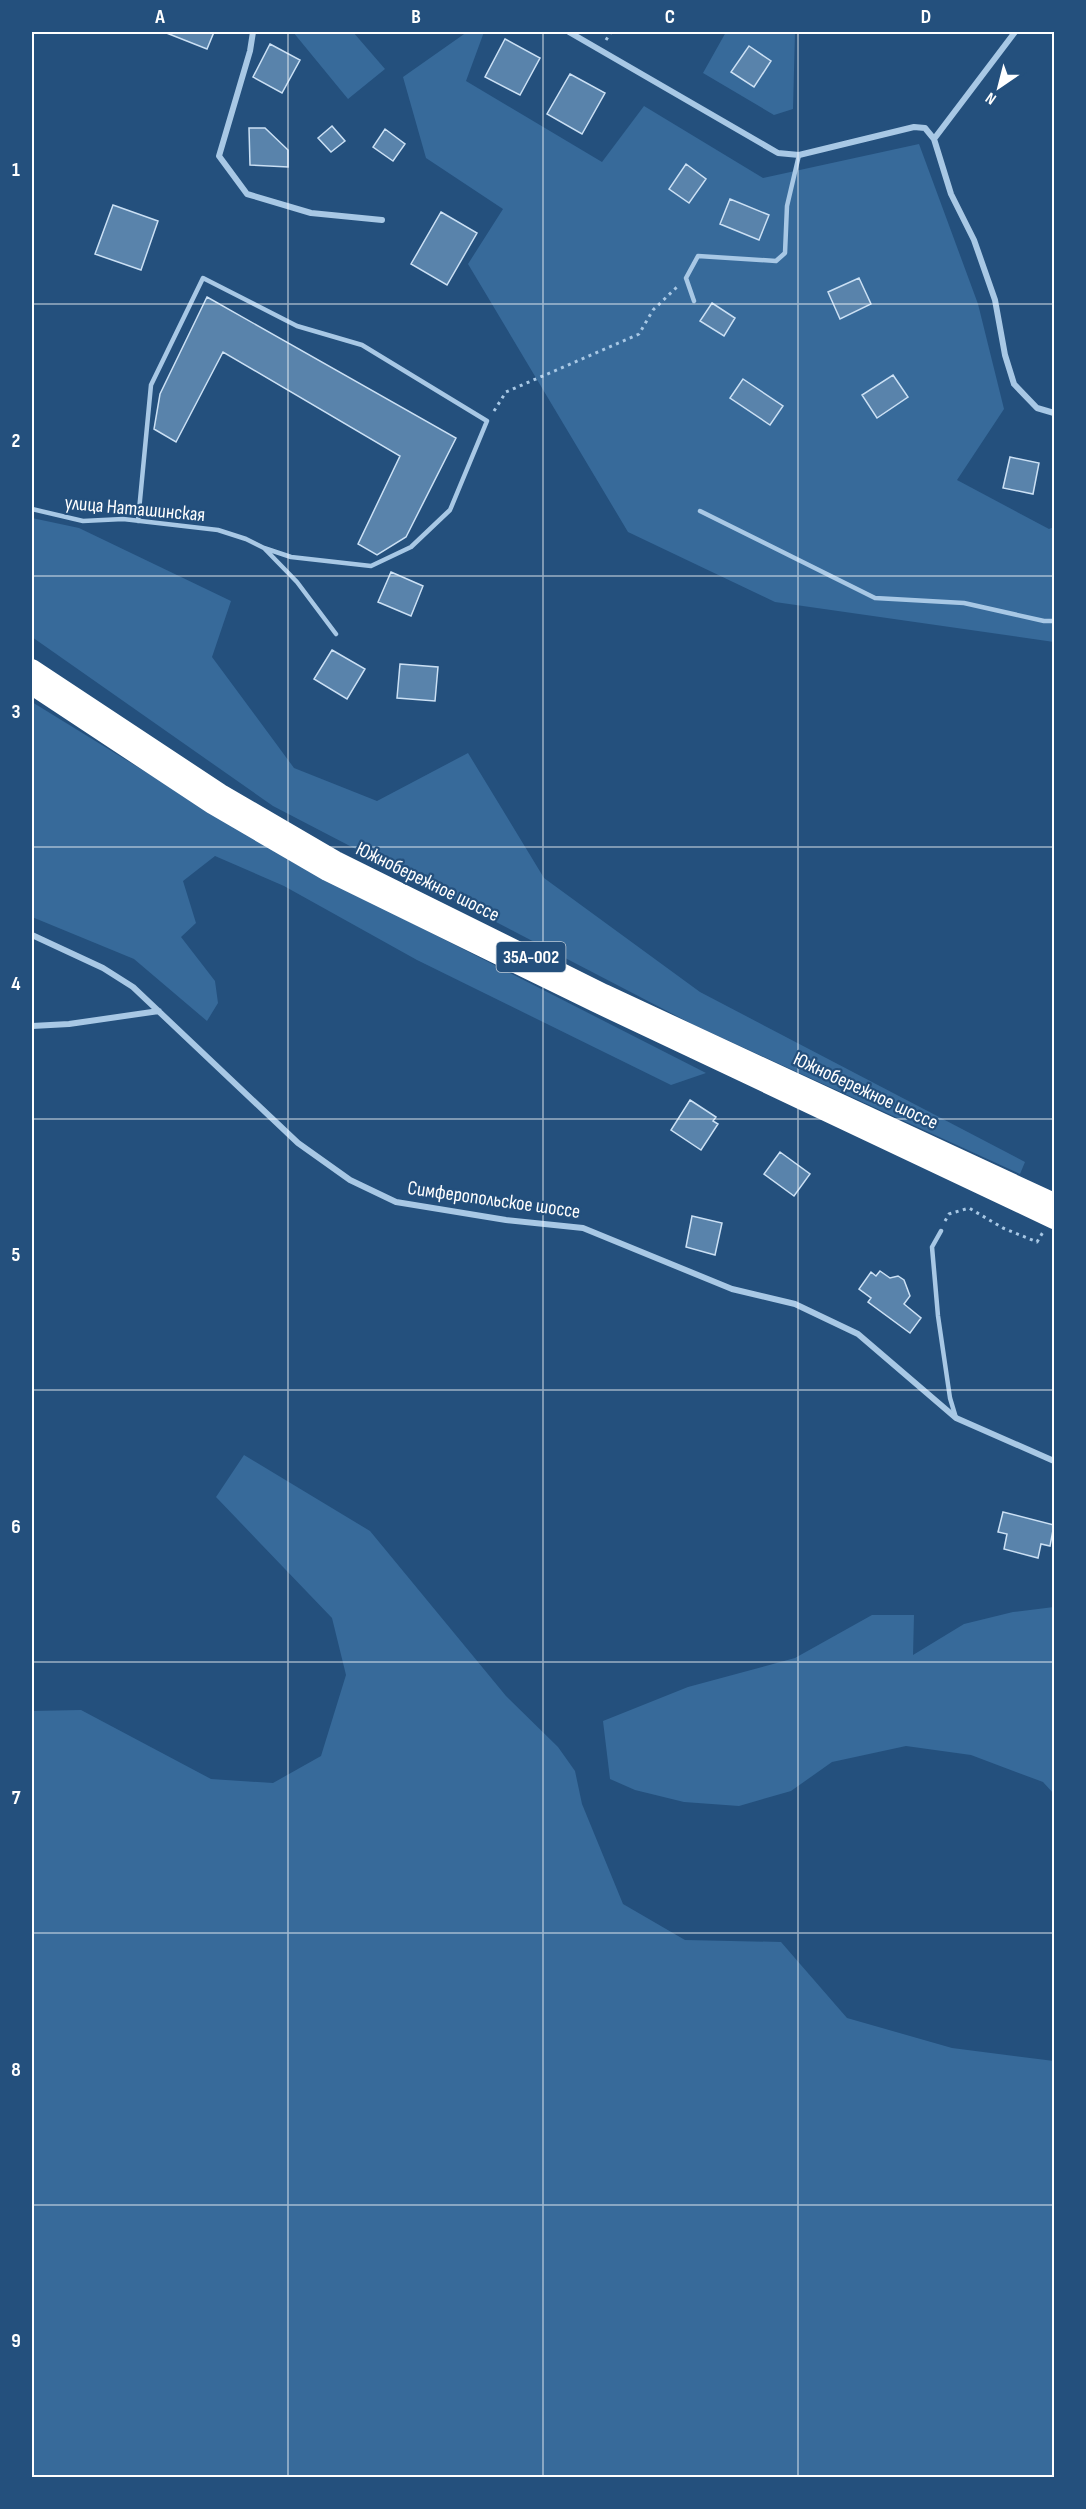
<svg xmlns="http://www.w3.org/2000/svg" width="1086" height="2509" viewBox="0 0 1086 2509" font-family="'Sofia Sans Condensed',sans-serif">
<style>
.green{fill:#376a9a}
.building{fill:#5983ab;stroke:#cbe0f4;stroke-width:1.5}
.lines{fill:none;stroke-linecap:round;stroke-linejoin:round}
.path{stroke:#a8c8e5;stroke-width:3;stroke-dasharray:3 4.5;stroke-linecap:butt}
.lane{stroke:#a8c8e5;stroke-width:4.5}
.street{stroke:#a8c8e5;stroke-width:6}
.highway{stroke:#fff;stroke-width:18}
.grid{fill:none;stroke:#fff;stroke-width:1.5;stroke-opacity:0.55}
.labels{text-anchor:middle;stroke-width:4.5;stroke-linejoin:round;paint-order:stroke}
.shield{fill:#24507d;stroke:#bdcad8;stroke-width:1.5}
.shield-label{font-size:18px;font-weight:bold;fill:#fff}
.street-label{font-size:20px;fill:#fff;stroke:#24507d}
.neatline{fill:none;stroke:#fff;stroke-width:2}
.grid-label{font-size:20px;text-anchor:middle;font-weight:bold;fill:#fff}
</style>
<rect width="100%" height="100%" fill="#24507d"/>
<!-- green -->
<path class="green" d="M293,32h60l32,37 -37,30z
M467,32h17l-18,49 136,81 42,-56 119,72 156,-34 59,160 26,105 -47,71 92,49 5,-2v115l-279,-40 -147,-70 -160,-268 35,-55 -77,-51 -23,-81z
M726,32h69l-2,77 -19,6 -71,-42z
M32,518l47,10 152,73 -19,56 82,111 83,33 91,-48 76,125 156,114 325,170 -5,12 -326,-149 -421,-219 -241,-169z
M32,702l260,160 414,211 -35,12 -254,-125 -133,-74 -69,-30 -32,25 13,42 -15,14 34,44 3,22 -11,18 -73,-62 -102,-42z
M244,1455l126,76 136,165 52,51 17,24 7,33 41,100 62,36 96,2 66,76 105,30 102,13v416h-1022v-766l49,-1 130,69 62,4 48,-27 25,-81 -14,-57 -116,-121z
M1054,1607v187l-11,-12 -72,-27 -65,-9 -74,16 -41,29 -52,15 -55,-4 -49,-12 -25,-11 -7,-58 85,-34 107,-29 77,-43h42l-1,40 51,-31 49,-12z"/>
<!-- building -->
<path class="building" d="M164,32h50l-7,17z
M505,39l35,19 -20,37 -35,-18z
M270,44l30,16 -18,33 -29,-16z
M749,46l22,15 -17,26 -23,-15z
M570,74l35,19 -23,41 -35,-20z
M332,126l13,15 -14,11 -13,-14z
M249,128h16l23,22v17l-38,-2z
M385,129l20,15 -12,17 -20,-14z
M686,164l20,15 -17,24 -20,-14z
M730,199l39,16 -10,25 -39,-16z
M113,205l45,16 -17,49 -46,-16z
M441,212l36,21 -30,52 -36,-21z
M859,278l12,26 -31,15 -12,-27z
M207,297l249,141 -50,99 -29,18 -19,-11 42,-88 -177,-104 -47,90 -22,-13 6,-35z
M712,303l23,15 -11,18 -24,-15z
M893,375l15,22 -31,21 -15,-23z
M743,379l40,27 -13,19 -40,-27z
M1010,457l29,6 -6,31 -30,-6z
M391,572l32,14 -12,30 -33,-14z
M332,650l33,19 -18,30 -33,-20z
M400,664l38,3 -3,34 -38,-3z
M690,1100l26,17 -3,4 5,3 -17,26 -30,-20z
M780,1152l30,22 -16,22 -30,-22z
M692,1216l30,7 -7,32 -29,-8z
M880,1271l10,7 8,-2 6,4 6,16 -6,8 17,14 -11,15 -42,-31 3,-4 -12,-9 12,-17 5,4z
M1003,1512l51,13 -4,21 -9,-2 -3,14 -34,-9 3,-15 -9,-2z"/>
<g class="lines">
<!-- path -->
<path class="path" d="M606,40l5,-8
M32,376v1
M494,411l12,-19 133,-58 14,-24 25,-24
M945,1221l4,-7 20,-6 34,20 34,14 6,-10"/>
<!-- lane -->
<path class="lane" d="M694,301l-8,-23 12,-22 78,5 9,-8 2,-47 12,-51
M32,509l51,12 40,-2 95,11 28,9 18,9 33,34 39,52
M700,511l175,87 89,5 80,18h10
M138,521l13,-136 52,-107 94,48 65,19 125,76 -37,89 -39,37 -40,19 -80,-9 -27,-9
M941,1231l-9,16 6,69 12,82 6,20"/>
<!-- street -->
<path class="street" d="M253,32l-3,19 -31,105 28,38 64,19 71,7
M569,32l209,121 21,2 115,-28 11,1 9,11 17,55 23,46 21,60 10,55 9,29 23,24 17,5
M934,139l81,-107
M32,935l71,33 30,19 165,156 52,37 46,22 110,18 77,8 149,61 63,15 63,30 98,84 98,43
M32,1026l37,-2 90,-13"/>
<!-- highway -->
<path class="highway" d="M32,668l189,125 115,67 268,133 450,209
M32,686l180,119 115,67 268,131 459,217"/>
</g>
<!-- grid -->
<path class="grid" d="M288,32v2446M543,32v2446M798,32v2446M32,304h1022M32,576h1022M32,847h1022M32,1119h1022M32,1390h1022M32,1662h1022M32,1933h1022M32,2205h1022"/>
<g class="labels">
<!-- shield labels -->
<rect class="shield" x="496.5" y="942" width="69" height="30" rx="4.5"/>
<g class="shield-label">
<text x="531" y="963">35А-002</text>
</g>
<!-- street labels -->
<g class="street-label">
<text transform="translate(135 508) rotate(5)" y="7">улица Наташинская</text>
<text transform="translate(428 881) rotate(26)" y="7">Южнобережное шоссе</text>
<text transform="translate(866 1090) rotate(25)" y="7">Южнобережное шоссе</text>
<text transform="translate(494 1199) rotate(8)" y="7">Симферопольское шоссе</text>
</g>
</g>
<!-- border -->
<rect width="1086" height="2509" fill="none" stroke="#24507d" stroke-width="66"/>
<!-- north arrow -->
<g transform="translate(999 87) rotate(215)" stroke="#24507d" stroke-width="4.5" paint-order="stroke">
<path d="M0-4.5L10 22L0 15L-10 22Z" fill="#ffffff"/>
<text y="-9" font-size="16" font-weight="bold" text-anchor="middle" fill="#ffffff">N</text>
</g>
<rect x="33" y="33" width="1020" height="2443" class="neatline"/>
<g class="grid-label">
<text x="160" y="23">A</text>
<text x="416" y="23">B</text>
<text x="670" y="23">C</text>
<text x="926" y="23">D</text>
<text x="16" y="176">1</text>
<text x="16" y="447">2</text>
<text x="16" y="718">3</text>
<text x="16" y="990">4</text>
<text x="16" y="1261">5</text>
<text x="16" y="1533">6</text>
<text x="16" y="1804">7</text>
<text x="16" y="2076">8</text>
<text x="16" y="2347">9</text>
</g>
</svg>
